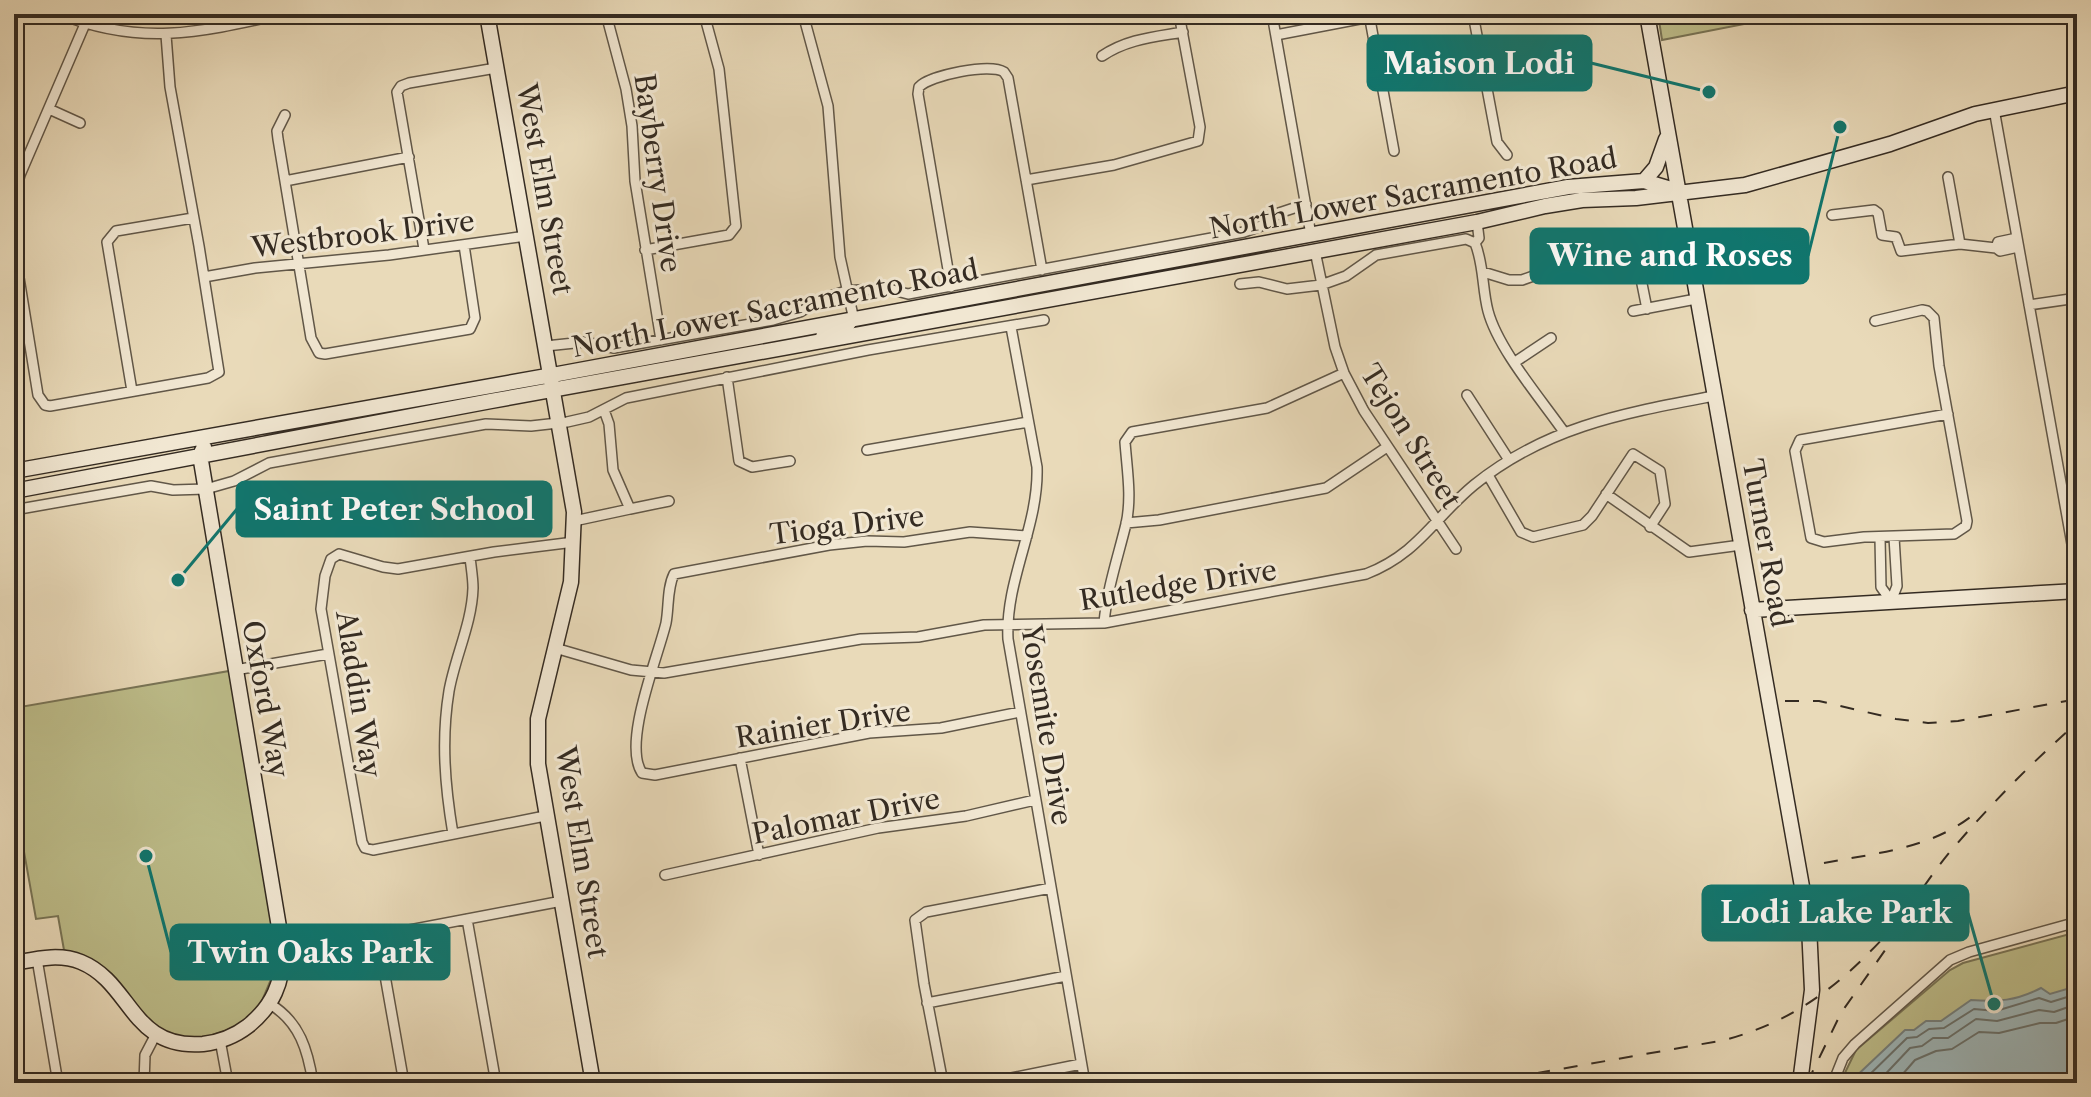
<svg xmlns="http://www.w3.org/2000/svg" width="2091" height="1097" viewBox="0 0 2091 1097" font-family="'Libre Caslon Text',serif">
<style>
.green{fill:#bdbd8a;stroke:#787456;stroke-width:2}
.water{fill:#9db7bb;stroke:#737f7e;stroke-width:2}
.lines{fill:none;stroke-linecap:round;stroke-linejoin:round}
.shore{stroke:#68716e;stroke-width:2}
.street-casing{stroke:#615748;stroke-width:12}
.secondary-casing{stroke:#342b22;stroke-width:17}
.street{stroke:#f1e7d2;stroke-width:9}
.secondary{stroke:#f1e7d2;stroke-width:14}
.rail{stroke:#342b22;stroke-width:2;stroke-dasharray:14 14;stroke-linecap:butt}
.labels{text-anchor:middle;stroke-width:6;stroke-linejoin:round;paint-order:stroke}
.street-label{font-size:28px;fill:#342b22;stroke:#f1e7d2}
.leader{fill:none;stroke:#0f766e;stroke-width:3}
.callout-dot{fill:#0f766e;stroke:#f1e7d2;stroke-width:3}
.callout{fill:#0f766e;stroke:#0f766e;stroke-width:3}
.callout-label{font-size:30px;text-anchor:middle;font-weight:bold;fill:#fff}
</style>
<rect width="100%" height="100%" fill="#e9dab9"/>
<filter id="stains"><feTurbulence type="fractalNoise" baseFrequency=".0025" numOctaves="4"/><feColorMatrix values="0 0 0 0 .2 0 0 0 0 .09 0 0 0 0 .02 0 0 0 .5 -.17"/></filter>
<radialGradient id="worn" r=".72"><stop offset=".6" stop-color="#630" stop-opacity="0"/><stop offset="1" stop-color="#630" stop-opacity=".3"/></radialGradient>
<!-- green -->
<path class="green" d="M1658,14h137l-133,26z
M235,670l48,281 -30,71 -66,21 -46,-21 -31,-49 -46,-23 -6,-34 -22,3 -22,-123v-88z
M2077,932v151h-237l16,-33 94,-80 13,-7z"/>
<!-- water -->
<path class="water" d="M2077,986v97h-228l56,-53h9l12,-9h15l30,-21c27,2 45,1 70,-12l9,6z"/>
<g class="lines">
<!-- shore -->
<path class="shore" d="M1861,1083l46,-45 10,-1 12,-8 15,-1 30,-19 22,2 43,-13 12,4 26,-8
M1877,1083l33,-35 12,-2 11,-8h15l28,-19 21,2 42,-11 15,2 23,-8
M1895,1083l20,-23 21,-9 16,-2 27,-17 20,1 41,-10h16l21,-7"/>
<!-- street casing -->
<g class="street-casing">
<path id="street" d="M60,14c81,33 142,18 223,0
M606,14l20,75 6,37 3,55 26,159
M803,14l25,92 12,151 14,63 -5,7 -28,8
M1272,14l39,221
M1369,14l25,137
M1473,14l24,128 10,13
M1276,35l94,-18
M1102,56c25,-17 52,-19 81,-24
M49,109l31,14
M1994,109l83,463
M285,115l-8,16 1,8 33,199 8,15 6,1 145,-25 5,-11 -11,-73
M1948,177l12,67
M1026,180l88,-15 84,-24 2,-14 -21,-113
M285,181l124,-24
M14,197l6,-22 65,-151
M1832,215l42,-5 4,3 4,22 14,2 5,14 59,-7 36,4 4,3 18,-4
M1475,243c9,22 7,45 13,68 10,38 53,88 76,121
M1475,243l4,-5 -2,-16
M14,247l24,148 7,10 5,1 158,-28 11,-6 -20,-126 -29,-159 -4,-52
M1996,248l2,-6 19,-4
M424,249l-27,-157 4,-6 8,-3 87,-15
M645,250l84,-15 7,-9 -17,-157 -15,-55
M1315,251l20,96 9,26 20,38 92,138
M1483,272l26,8h13l14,-5 20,-16 23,-10 39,9 16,9 7,12 6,30
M204,277l51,-9 134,-13 137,-19
M1240,284l19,-2 28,7 34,-4 25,-9 30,-21 90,-16 9,4
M951,287l-33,-193 1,-7c11,-12 71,-24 85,-15l4,6 34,192
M2029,305l48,-7
M1633,311l63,-12
M1875,321l47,-11 5,1 7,7 5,48 28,155 -1,5 -12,8 -90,3 -40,5 -13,-4 -16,-87 5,-11 148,-26
M1011,327l26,140c2,59 -32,113 -29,172l77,444
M546,346l38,-4 30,6 159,-28 27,-8 22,-13 24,-8 39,-3 23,6 336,-62 17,-6 18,-13 27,-9
M1515,362l36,-24
M727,377l12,84 13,6 38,-6
M132,391l-25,-149 9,-11 77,-13
M1467,395l42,65
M604,410l5,14 4,46 17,39 39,-8
M867,450l161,-28
M1488,475l33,57 12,5 50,-12 9,-9 41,-62 27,17 5,33 -15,23
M1606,494l83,58 52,-7
M14,510l137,-24 22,4 33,-1 28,-8 35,-18 88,-16 129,-23 45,2 36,-4 22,-5 37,-19 242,-48 176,-30
M574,521l56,-12
M1126,523l33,-3 167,-32 61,-41
M1880,538l1,49 10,14
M1891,601l6,-15 -3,-49
M1104,623c3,-34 14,-66 22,-99 6,-27 1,-54 -1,-82l7,-10 135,-24 77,-35
M555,648l76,22 33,3 197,-34 57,-2 66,-12 120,-2 262,-49c52,-20 68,-56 108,-89 73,-59 151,-72 240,-89
M235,670l93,-16
M1020,712l-79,16 -72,5 -214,42 -13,-2c-20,-30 16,-116 24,-150 3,-16 1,-35 8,-49l155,-29 38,-4 37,1 66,-10 57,4
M740,758l19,97
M545,816l-172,34 -8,-2 -3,-6 -41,-233 4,-33 6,-17 8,-5 44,13 15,2 96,-17 80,-10
M453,834c-8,-48 -12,-94 -4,-143 6,-34 23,-68 24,-103 0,-10 -2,-21 -3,-31
M665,875l213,-47 88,-12 69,-16
M467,919l29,164
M378,936l26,147
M283,951l95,-15 184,-35
M37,959l21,124
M927,1003l139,-27
M270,1004c30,18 38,47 43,79
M220,1040l8,43
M144,1083l1,-28 11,-21
M943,1083l-19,-99 -9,-64 11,-8 125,-24
M987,1083l94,-19
M1833,1083l10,-25 12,-14 95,-84 19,-8 108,-30"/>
</g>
<!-- secondary casing -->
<g class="secondary-casing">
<path id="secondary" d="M487,14l87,498 -3,70 -33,137v45l55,319
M1647,14l162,912 3,64 -12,93
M1644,181l12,-14 10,-28
M14,471l544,-97 1010,-187 76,-6 27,8
M14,491l477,-90 986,-179 68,-16 37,-6 54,-2 109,-13 145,-41 85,-30 102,-21
M1752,610l325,-19
M14,963c22,-4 45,-10 67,-1 51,21 50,88 122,82 17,-2 32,-8 45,-18 25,-20 35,-44 35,-75l-83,-496 4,-8"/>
</g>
<!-- street -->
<use href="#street" class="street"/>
<!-- secondary -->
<use href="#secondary" class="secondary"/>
<!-- rail -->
<path class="rail" d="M1785,701h34l77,18 32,4 30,-2 119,-22
M1824,863c52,-10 106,-14 149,-48
M1449,1083l41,-7
M1481,1083l244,-43c69,-19 113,-53 161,-105 23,-25 41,-55 63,-82 40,-47 82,-90 128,-130
M1807,1083l34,-70 54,-77"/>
</g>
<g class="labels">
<!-- street labels -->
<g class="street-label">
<text transform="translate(658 173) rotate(82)" y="10">Bayberry Drive</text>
<text transform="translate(545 189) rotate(80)" y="10">West Elm Street</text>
<text transform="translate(1413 193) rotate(-10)" y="10">North Lower Sacramento Road</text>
<text transform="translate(363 234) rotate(-7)" y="10">Westbrook Drive</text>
<text transform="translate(775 308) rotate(-11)" y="10">North Lower Sacramento Road</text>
<text transform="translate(1411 436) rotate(58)" y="10">Tejon Street</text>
<text transform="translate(847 525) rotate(-7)" y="10">Tioga Drive</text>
<text transform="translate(1767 543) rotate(80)" y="10">Turner Road</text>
<text transform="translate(1178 585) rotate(-9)" y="10">Rutledge Drive</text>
<text transform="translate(359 694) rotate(81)" y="10">Aladdin Way</text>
<text transform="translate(266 699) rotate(80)" y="10">Oxford Way</text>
<text transform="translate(823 724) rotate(-9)" y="10">Rainier Drive</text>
<text transform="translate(1047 725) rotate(81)" y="10">Yosemite Drive</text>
<text transform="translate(846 816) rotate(-11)" y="10">Palomar Drive</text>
<text transform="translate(582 852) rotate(81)" y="10">West Elm Street</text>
</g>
</g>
<!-- callouts -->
<path class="leader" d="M1709 92L1591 63M1840 127L1808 256M178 580L237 509M1994 1004L1968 913M146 856L171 952"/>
<g class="callout-dot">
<circle cx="1709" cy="92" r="8"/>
<circle cx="1840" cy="127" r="8"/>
<circle cx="178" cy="580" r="8"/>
<circle cx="1994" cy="1004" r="8"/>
<circle cx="146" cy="856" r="8"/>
</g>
<g class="callout">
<rect x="1368" y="36" width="223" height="54" rx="8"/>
<rect x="1531" y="229" width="277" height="54" rx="8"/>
<rect x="237" y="482" width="314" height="54" rx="8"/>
<rect x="1703" y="886" width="265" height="54" rx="8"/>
<rect x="171" y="925" width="278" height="54" rx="8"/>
</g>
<g class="callout-label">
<text x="1479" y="74">Maison Lodi</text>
<text x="1670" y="266">Wine and Roses</text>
<text x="394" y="520">Saint Peter School</text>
<text x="1836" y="923">Lodi Lake Park</text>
<text x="310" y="963">Twin Oaks Park</text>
</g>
<!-- margin -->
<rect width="2091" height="1097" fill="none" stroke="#e9dab9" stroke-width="48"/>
<rect x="16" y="16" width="2059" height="1065" fill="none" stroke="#342b22" stroke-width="4"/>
<rect x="24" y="24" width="2043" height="1049" fill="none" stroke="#342b22" stroke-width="2"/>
<rect width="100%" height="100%" filter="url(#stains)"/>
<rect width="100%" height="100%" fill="url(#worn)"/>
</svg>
